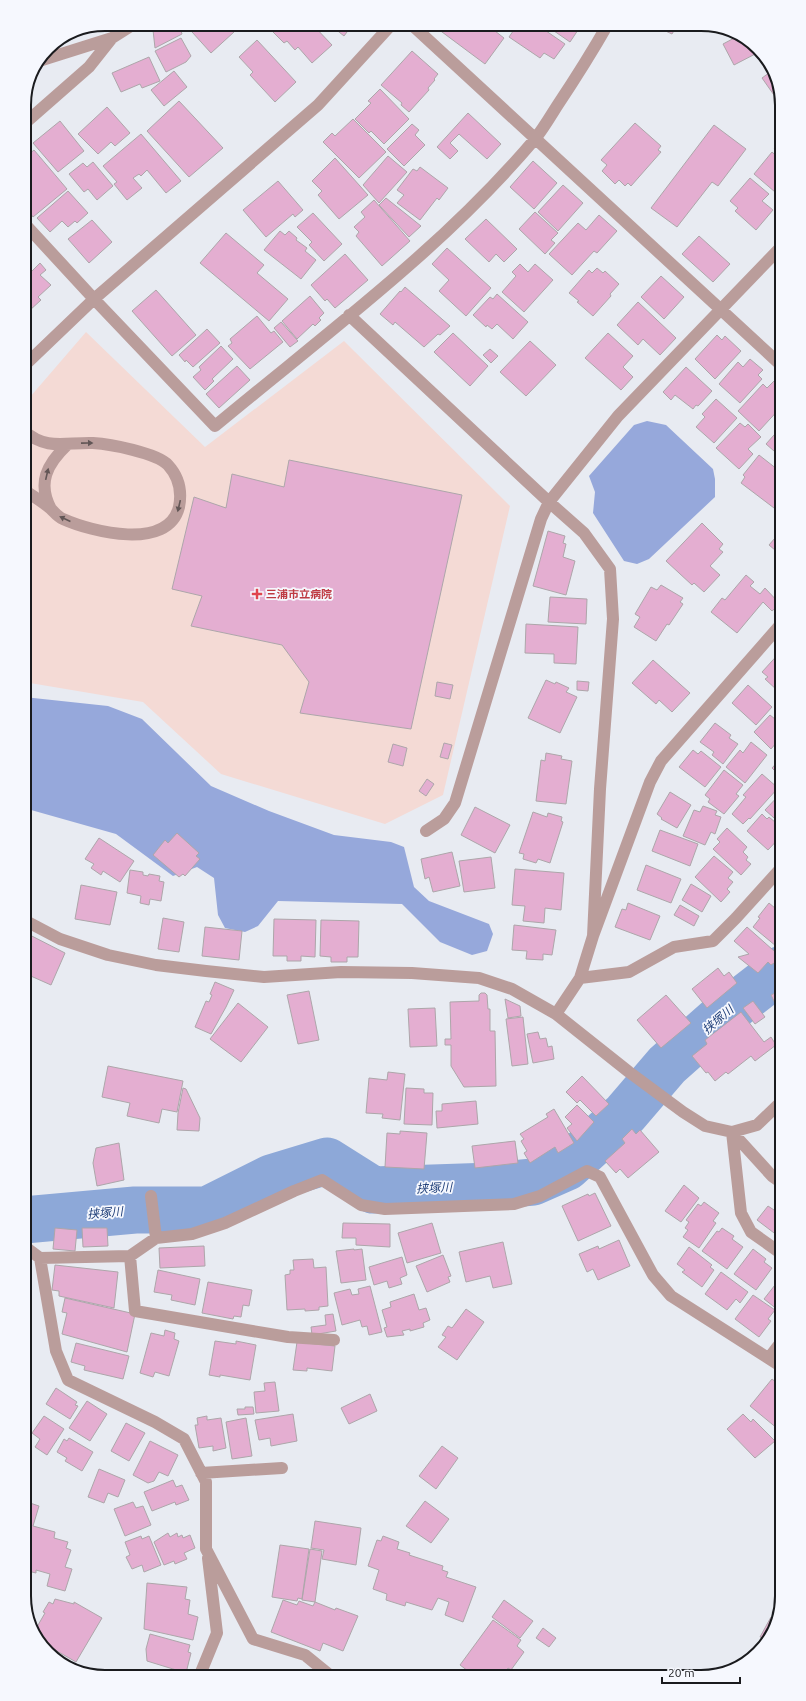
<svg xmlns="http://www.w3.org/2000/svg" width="806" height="1701" viewBox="0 0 806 1701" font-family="Ubuntu,'Noto Sans JP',sans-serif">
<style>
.medical{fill:#f4dad5}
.forest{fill:#96a8db}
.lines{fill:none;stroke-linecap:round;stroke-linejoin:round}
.river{stroke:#8da8d8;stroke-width:47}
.building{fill:#e4aed1;stroke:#ada6aa}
.minor{stroke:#ba9d9b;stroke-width:12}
.oneway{fill:#625656}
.health-dot{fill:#e0444e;stroke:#f6f8fe;stroke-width:1.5}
.labels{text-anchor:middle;stroke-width:3.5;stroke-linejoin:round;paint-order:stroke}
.health-label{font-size:11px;font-weight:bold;fill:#be3a42;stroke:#f6f8fe;text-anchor:start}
.water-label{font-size:12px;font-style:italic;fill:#1f3e78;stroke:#f6f8fe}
.rim{fill:none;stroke:#1a1b1e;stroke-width:2}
</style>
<rect width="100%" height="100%" fill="#e8ebf2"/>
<!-- medical -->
<path class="medical" d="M86,332l119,115 139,-106 166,165 -67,289 -58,29 -164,-50 -78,-72 -119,-20v-278z"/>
<!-- forest -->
<path class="forest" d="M647,421l19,4 47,44 2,10v18l-66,62 -12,5 -13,-3 -31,-48 2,-21 -6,-16 45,-51z
M24,697l84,9 34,13 69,67 58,25 65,24 57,7 13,5 10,40 15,14 60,23 4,10 -6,17 -15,4 -32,-13 -38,-38 -124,-3 -20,25 -13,6 -20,-4 -7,-13 -4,-37 -17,-11 -24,9 -57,-42 -92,-26z"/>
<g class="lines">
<!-- river -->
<path class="river" d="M24,1220l111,-10h72l64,-32 56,-17 46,29 119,-4 41,-4 34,-15 58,-53 42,-49 62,-55 53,-41"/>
</g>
<!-- building -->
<path class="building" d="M160,24h19l3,10 -27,14 -2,-18z
M201,24h26l7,8 -23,21 -19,-21z
M275,24h37l20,21 -20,18 -14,-16 -3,3 -8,-9 -3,2 -14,-14z
M329,24h24l-9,12z
M438,24h48l18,14 -19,26 -47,-35z
M492,24h14l-5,7z
M518,24h18l29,20 -11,15 -10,-6 -4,5 -31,-21z
M544,24h38l-12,18z
M661,24h17l-6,10 -13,-6z
M738,36l12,5 9,11 -25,13 -11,-21z
M181,38l10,18 -5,6 -20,10 -11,-21z
M257,40l39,42 -21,20 -25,-27 3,-3 -14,-15z
M412,51l26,23 -4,5 1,1 -7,8 1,2 -20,22 -8,-7 1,-2 -21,-18z
M149,57l11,24 -18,7 -2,-4 -19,8 -9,-19z
M773,70l3,4 4,21 -4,3 -14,-20z
M174,71l13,16 -23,19 -13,-16z
M29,82l3,9 -6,2z
M380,89l29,30 -25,25 -13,-13 -2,2 -14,-14 16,-16 -3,-2z
M179,101l44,47 -34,29 -42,-46z
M107,107l23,26 -15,13 -4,-4 -13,12 -20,-20z
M468,113l33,31 -14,15 -28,-25 -9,9 8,8 -8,8 -13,-12z
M353,119l33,33 -27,26 -36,-36 9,-9 3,3z
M60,121l24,30 -26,21 -25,-29z
M635,123l26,23 -3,4 3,2 -30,34 -3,-3 -3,3 -6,-6 -4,4 -13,-13 5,-6 -6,-5z
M412,124l7,6 -4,5 10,10 -21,21 -17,-17z
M714,125l32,24 -28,37 -6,-4 -35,45 -26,-19z
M141,134l40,47 -15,12 -19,-23 -6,6 -2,-2 -6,4 9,10 -15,12 -13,-16 3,-2 -14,-16z
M782,139v16l-8,-6z
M34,150l33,39 -34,28 -8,-11 1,-1 -2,-3v-23l2,-2 -2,-2v-17z
M772,152l10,9v31l-4,-3 -3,3 -21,-18z
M388,156l19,16 -28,31 -16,-18z
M335,158l33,37 -29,24 -21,-24 4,-4 -10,-10z
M533,161l24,22 -23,26 -24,-22z
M93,162l20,24 -16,14 -9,-11 -4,3 -15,-18 14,-11 4,4z
M420,167l28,21 -9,12 -2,-2 -17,22 -23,-17 7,-8 -7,-5 16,-21 4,2z
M750,178l19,16 -7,7 11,9 -17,20 -21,-19 3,-3 -8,-7z
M278,181l25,29 -8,7 -2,-3 -27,23 -23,-27z
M563,185l20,18 -25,28 -20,-19z
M68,191l20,22 -11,10 -2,-2 -7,6 -6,-6 -12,11 -13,-14z
M386,198l35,28 -12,11 -30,-32z
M374,200l36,41 -28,25 -26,-30 3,-4 -5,-5 11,-10 -4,-5z
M535,212l23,21 -7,7 4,3 -10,11 -26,-25z
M313,213l29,31 -18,17 -15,-16 3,-3 -15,-15z
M599,215l18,16 -20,22 -3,-2 -22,24 -23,-21 29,-31 8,7z
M486,219l31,30 -13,13 -8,-8 -7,8 -24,-23z
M92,220l20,22 -23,21 -21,-24z
M280,231l5,4 4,-4 8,7 -1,2 11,8 -2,3 11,9 -15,19 -37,-29z
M226,233l38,32 -7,8 31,26 -19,22 -69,-58z
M699,236l31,28 -17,18 -31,-28z
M447,248l44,40 -25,28 -27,-25 10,-11 -17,-16z
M24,249l6,6 -6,5z
M345,254l23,26 -33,28 -8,-9 -2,2 -14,-16z
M40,263l6,7 -6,5 11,10 -13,12 3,3 -12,11 -5,-5v-27z
M520,264l8,8 7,-8 18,16 -29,32 -22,-20 14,-16 -4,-4z
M597,268l6,5 2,-2 14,13 -9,10 1,2 -18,20 -16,-14 2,-1 -10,-8 20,-23 3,3z
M661,276l23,21 -20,22 -23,-22z
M405,287l45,39 -10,9 -2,-1 -14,13 -29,-25 -2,3 -13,-11 20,-23 1,1z
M156,290l40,45 -24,21 -40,-45z
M497,294l31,28 -15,17 -16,-15 -5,5 -5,-4 -1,2 -13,-12 17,-18 3,2z
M310,296l14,17 -5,5 2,2 -6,6 -2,-2 -16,15 -15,-18z
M638,302l38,36 -16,17 -17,-16 -5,6 -21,-20z
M257,316l14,17 3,-2 9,11 -33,27 -22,-23 4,-3 -2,-4z
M281,322l17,19 -8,6 -16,-19z
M207,329l13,14 -27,24 -7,-7 -1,2 -6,-7z
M453,333l35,33 -18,20 -36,-34z
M608,333l25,23 -10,11 10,10 -12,13 -36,-32z
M717,335l5,5 3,-4 16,15 -26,28 -20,-20z
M530,341l26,24 -30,31 -26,-24z
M221,346l12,13 -21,20 2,2 -9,9 -12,-13 8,-7 -2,-3z
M490,349l8,7 -7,7 -8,-8z
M750,359l13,11 -5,5 4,4 -22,24 -21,-19 19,-22 5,5z
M237,366l13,14 -31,28 -13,-14z
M686,367l26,24 -14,15 -2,-1 -3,4 -18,-14 -4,5 -8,-8z
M774,381l8,7v18l-23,25 -21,-20 25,-27 4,4z
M716,399l21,19 -23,25 -18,-16 9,-10 -3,-3z
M740,423l5,4 3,-3 13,13 -13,12 5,5 -14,15 -23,-21z
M782,426v32l-16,-14z
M759,455l23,18v33l-4,-3 -4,5 -33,-25 4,-6 -2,-2z
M289,460l173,35 -51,234 -111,-16 9,-31 -27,-37 -91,-19 11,-30 -30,-7 22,-92 32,11 6,-34 52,13z
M702,523l21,21 -4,5 4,3 -13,14 10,9 -16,17 -10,-9 -2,2 -26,-24z
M548,531l17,5 -2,7 3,1 -3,13 12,4 -9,34 -33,-9z
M781,531l1,1v24l-13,-11z
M746,575l8,7 -4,4 10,8 5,-6 15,16 -8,7 -9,-9 -26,31 -26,-21 11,-14 3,2z
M661,585l22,13 -3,4 3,2 -14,21 -2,-1 -11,17 -22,-14 6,-10 -5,-3 16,-27 6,3z
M550,597l37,2 -1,25 -38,-2z
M526,624l52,3 -2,37 -22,-1v-9l-29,-1z
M782,650v37l-4,4 -13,-12 3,-2 -6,-5z
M653,660l37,33 -18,19 -13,-12 -3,4 -24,-21z
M546,680l9,4 1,-2 13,6 -3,4 11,5 -17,36 -32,-15z
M577,681l12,1 -1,9 -11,-1z
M437,682l16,3 -3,14 -15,-3z
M748,685l24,22 -16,18 -24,-22z
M770,715l5,4 4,-4 3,2v19l-11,13 -17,-17z
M715,723l16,12 -2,3 9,6 -15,20 -11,-9 2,-3 -14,-10z
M751,742l16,13 -22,28 -19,-16 14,-17 3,3z
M444,743l8,2 -4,14 -8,-2z
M393,744l14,4 -4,18 -15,-4z
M693,750l5,4 3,-3 20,16 -16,20 -26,-20z
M546,753l16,3 -1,3 11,2 -6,43 -30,-3 5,-41 4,1z
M782,757v30l-7,-7 4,-5 -7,-7z
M724,770l19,15 -7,9 3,2 -15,18 -16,-12 2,-3 -5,-4z
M762,774l16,14 -28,31 -1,-1 -6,6 -11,-10 14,-17 -3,-2z
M427,779l7,5 -8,12 -7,-5z
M670,792l21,13 -14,23 -16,-9 1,-1 -5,-4z
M782,792v33l-17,-15z
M703,806l14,5 -2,4 6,2 -6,17 -4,-2 -6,13 -22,-9 11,-26 6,2z
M475,807l35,18 -15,28 -34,-18z
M533,812l14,5 1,-4 14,4 -1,4 2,1 -13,41 -12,-4 -2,4 -13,-4 1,-5 -5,-1z
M762,814l5,5 2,-2 13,11v7l-14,15 -21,-19z
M727,828l20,19 -4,5 5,5 -2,3 5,4 -10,11 -28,-26 7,-7 -3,-3z
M660,830l38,14 -8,22 -38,-15z
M177,833l22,20 -3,3 4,3 -15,17 -2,-2 -4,3 -26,-22 12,-15 3,3z
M99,838l35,23 -14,21 -17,-11 -2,4 -10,-7 3,-4 -9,-5z
M452,852l8,34 -27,6 -4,-15 -4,2 -4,-20z
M714,856l19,16 -5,6 5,4 -6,7 3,3 -9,10 -26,-25z
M491,857l4,31 -31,4 -5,-31z
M646,865l35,14 -10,24 -34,-13z
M515,869l49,4 -3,37 -16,-2 -1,15 -21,-2 2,-15 -13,-1z
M130,870l13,2v3l5,1 1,-2 11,2 -1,5 5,1 -3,19 -11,-2 -1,6 -9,-2 1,-7 -14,-3z
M691,884l20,12 -9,16 -20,-12z
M81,885l36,7 -7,33 -35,-6z
M628,903l32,13 -10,24 -35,-13 7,-18 4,1z
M769,903l13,11v37l-29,-24 7,-9 -2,-1z
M680,905l19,11 -5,10 -20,-11z
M163,918l21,4 -5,30 -21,-3z
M274,919l42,1 -1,37 -14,-1v5h-14v-5h-14z
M321,920l38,1 -1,36h-11v5h-16v-5l-11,-1z
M514,925l42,5 -4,25 -9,-1v6l-17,-1 1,-8 -15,-1z
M205,927l37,4 -3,29 -37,-4z
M747,927l35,31 -11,7 -3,-3 -10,11 -20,-16 11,-3 -15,-13z
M24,932l41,21 -14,32 -27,-12z
M718,968l6,8 5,-4 8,11 -30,25 -15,-19z
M215,982l19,8 -8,17 -15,27 -16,-7 11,-26 3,1 3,-7 -2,-1z
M782,985v32l-11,-22 8,-4 -2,-3z
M309,991l10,49 -21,4 -11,-49z
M481,993h4l2,2 1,14h2v22h5l1,55 -32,1 -13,-21v-21h-6v-6h6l-1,-37 29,-1v-6z
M666,995l25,28 -30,25 -24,-28z
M505,999l15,7 1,10 -13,2z
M753,1001l12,16 -10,7 -12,-16z
M238,1003l30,24 -27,35 -31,-23z
M435,1008l2,38 -27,1 -2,-38z
M741,1012l23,30 7,-5 5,8 -21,16 -4,-5 -23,18 -2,-2 -11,9 -7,-9 -2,1 -14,-17 15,-12 -2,-4z
M523,1017l5,47 -16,2 -6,-47z
M538,1032l2,7 6,-1 2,9 4,-1 2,13 -21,4 -6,-29z
M108,1066l75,15 -6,31 -15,-3 -3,14 -32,-7 3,-13 -28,-6z
M388,1072l17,2 -5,46 -18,-2 1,-4 -17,-1 3,-35 18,2z
M582,1076l27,28 -13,12 -16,-16 -3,3 -11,-11z
M183,1088l3,1 14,29 -1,13 -22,-1 1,-17z
M406,1088l18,1v4h9l-1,32 -28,-1z
M476,1101l2,23 -41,4 -1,-17h6v-7z
M577,1105l17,17 -17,19 -10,-13 5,-4 -7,-7z
M554,1109l20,34 -16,10 -3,-6 -25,16 -6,-10 3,-2 -6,-10 3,-2 -4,-5 28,-17 -2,-3z
M632,1129l4,5 4,-4 19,22 -31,26 -8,-9 -4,4 -11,-12 20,-18 -3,-4z
M400,1131l27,2 -3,36 -39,-2 2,-34 13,1z
M515,1141l3,22 -43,5 -3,-22z
M119,1143l5,37 -27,6 -4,-23 3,-15z
M684,1185l15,13 -18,24 -16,-11z
M595,1193l16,33 -33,15 -16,-35 26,-12 1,2z
M704,1202l15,11 -6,8 3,2 -17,25 -16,-11 5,-7 -3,-2 4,-6 -3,-2 12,-16 3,2z
M778,1205l4,3v31l-25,-19 11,-14 6,4z
M343,1223l47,1v23l-34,-2v-7h-14z
M432,1223l9,30 -34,10 -9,-30z
M55,1228l22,2 -2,21 -22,-2z
M82,1228h25l1,18 -25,1z
M722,1228l12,8 -2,3 11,8 -16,22 -25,-18 15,-20 2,1z
M619,1240l11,26 -32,14 -5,-11 -6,3 -8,-18 19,-8 1,3z
M503,1242l9,42 -19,4 -3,-12 -24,6 -7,-30z
M204,1246l1,20 -45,2 -1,-20z
M689,1247l23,18 -2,2 4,3 -12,17 -20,-15 3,-2 -8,-6z
M354,1249v1l8,-1 4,31 -25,3 -5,-32z
M753,1249l13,10 -2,3 8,6 -16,22 -22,-16z
M443,1255l8,21 -3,1 2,5 -23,10 -11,-26z
M402,1257l5,18 -7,3 2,6 -13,4 -2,-7 -13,4 -5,-18z
M313,1259l1,9 12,-1 2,39 -9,1v3l-14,1v-2l-18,1 -2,-35 5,-1v-4h4l-1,-10z
M55,1265l63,7 -4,36 -55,-12v-5l-7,-1z
M158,1270l42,9 -5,26 -24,-5 1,-5 -18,-3z
M721,1272l27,20 -8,11 -4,-4 -9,11 -22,-16z
M782,1276v37l-18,-14z
M208,1282l44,8 -3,16 -6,-1 -2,12 -7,-1 -1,3 -31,-6z
M370,1286l12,46 -13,3 -2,-9 -5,1 -2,-7 -18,5 -8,-32 16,-4 2,6 7,-1 -1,-5z
M414,1294l5,16 7,-2 4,12 -7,3 1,4 -14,4v-2l-8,2 2,4 -17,2 -3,-9 3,-1 -5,-17 9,-3 -1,-5z
M753,1295l22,15 -7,9 3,2 -12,16 -24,-18z
M65,1298l70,16 -8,38 -65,-18 5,-21 -5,-1z
M466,1309l18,13 -27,38 -19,-13 8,-10 -4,-2 6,-9 4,2z
M333,1314l3,17 -24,4 -1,-8 15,-2 -1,-10z
M165,1330l10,3 -1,6 5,2 -10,35 -14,-4 -2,5 -13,-4 11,-40 13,3z
M215,1341l21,3v-3l20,4 -6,35 -30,-5v2l-11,-2z
M297,1342l38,4 -3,25 -25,-3v3l-14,-1z
M76,1343l53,13 -6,23 -39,-9 1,-4 -14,-4z
M772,1379l10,8v36l-4,6 -28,-23z
M275,1382l4,29 -23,2 -2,-21 11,-1 -1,-8z
M56,1388l21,14 -2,3 3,1 -8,13 -24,-15z
M370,1394l7,17 -28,13 -8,-16z
M87,1401l20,13 -17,27 -21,-13z
M245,1407h8l1,7 -16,1 -1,-6h8z
M293,1414l4,27 -26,5 -1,-8 -11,2 -4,-20z
M743,1414l8,8 2,-3 22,22 -20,17 -28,-29z
M44,1416l20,13 -17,26 -12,-8 5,-8 -8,-6z
M207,1416v4l14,-2 5,30 -13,3v-5l-14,2 -4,-23h3l-1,-7z
M246,1418l6,38 -20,3 -6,-37z
M126,1423l19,10 -16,28 -18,-10z
M69,1438l24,14 -11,19 -17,-10 2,-3 -10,-6 7,-13 3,2z
M150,1441l28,14 -10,21 -9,-4 -5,9 -6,2 -15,-8z
M442,1446l16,12 -22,31 -17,-13z
M99,1469l26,11 -7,17 -10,-4 -4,10 -16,-6z
M173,1480l3,7 6,-2 7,15 -13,5 -1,-3 -23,9 -8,-19z
M24,1501l15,5 -6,20 22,6 -1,6 14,4 -2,6 5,2 -6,17 7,2 -7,22 -18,-5 3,-12 -14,-4v3l-12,-3z
M425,1501l24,18 -18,24 -25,-17z
M133,1502l3,6 7,-2 8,19 -26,11 -11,-27z
M315,1521l46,7 -5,37 -34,-6 2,-9 -13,-2z
M168,1533l2,4 7,-4 1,4 4,-2 1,3 7,-3 5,13 -11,5 3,6 -12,5 -1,-3 -10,4 -10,-23z
M141,1536l1,3 7,-3 12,29 -17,7 -2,-7 -10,4 -6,-12 4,-2 -5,-13z
M383,1536l16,6 -2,7 13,4 -1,2 34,11 -1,4 6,2 -2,5 30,10 -13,35 -18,-7 4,-13 -11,-4 -6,12 -26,-8 -1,4 -19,-6 1,-6 -14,-5 6,-19 -11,-4 9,-26 4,1z
M280,1545l29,4 -7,50 -4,-1 -1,3 -25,-4z
M310,1549l12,2 -7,51 -13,-2z
M147,1583l40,4 -2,12 5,1 -2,14 10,3 -5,23 -49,-11z
M55,1599l19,5v-2l28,16 -26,44 -33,-19 -9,-11 11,-19 -2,-1 6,-10 4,2z
M283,1600l14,5 2,-4 14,5 2,-4 20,8 1,-2 22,8 -15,35 -20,-8 -3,8 -49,-19z
M504,1600l29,21 -13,17 -28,-21z
M776,1606l3,1 -3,9 -4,-3z
M771,1617l4,2 -7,22 -8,-4z
M493,1620l28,20 -4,6 7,6 -13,18 -3,-2 -6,9h-26l-16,-12z
M543,1628l13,10 -7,9 -13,-9z
M150,1634l40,11 -2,7 3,1 -5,20 -39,-12 -1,-12z
M215,1670l18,7h-20z
M144,1672l11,5h-13z"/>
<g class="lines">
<!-- minor -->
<path class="minor" d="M411,24l371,342
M39,61l73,-23 22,-14
M24,124l65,-57 23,-29
M24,223l70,76 121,127c109,-91 227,-177 320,-287 8,-10 15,-22 22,-33 18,-27 35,-54 51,-82
M349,315l200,187 35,31 26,36 3,50 -13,170 -7,147
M24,366l70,-67 224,-194 74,-81
M24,490c9,6 19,12 27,19 4,4 7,8 12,10 29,13 105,32 116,-12 3,-15 0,-30 -11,-42 -11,-12 -58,-21 -75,-22 -27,-1 -46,8 -69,-12
M51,509c-14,-26 -4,-45 16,-64
M426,831l18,-12 11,-16 86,-284 8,-17 69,-86 164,-170
M24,920l36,19 48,16 48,10 50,6 58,6 77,-5 71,1 67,5 33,11 44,25 73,58 54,40 22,14 27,6 25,-7 25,-24
M580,978l49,-6 45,-25 39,-6 23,-23 46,-51
M556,1014l24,-36 13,-42 57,-154 11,-21 121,-138
M732,1132l9,81 10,19 31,22
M732,1132l40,44 10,7
M151,1196l5,42
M24,1246l16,12 16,93 12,29 87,42 29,17 22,43v67l47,90 52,16 27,22
M130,1256l5,55 153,26 46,3
M40,1258l90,-2 26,-18 36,-4 33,-11 69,-32 28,-11 39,25 24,4 129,-5 26,-8 47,-25 13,6 53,98 18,21 111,71
M769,1358l13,-17
M201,1473l81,-5
M199,1677l18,-44 -9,-75"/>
</g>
<!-- one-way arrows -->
<defs><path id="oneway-solid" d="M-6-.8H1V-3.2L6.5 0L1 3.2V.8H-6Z"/></defs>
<g class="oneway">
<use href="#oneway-solid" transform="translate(87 443) rotate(-1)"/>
<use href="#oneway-solid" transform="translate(47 474) rotate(-77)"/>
<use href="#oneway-solid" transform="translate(179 506) rotate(103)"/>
<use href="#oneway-solid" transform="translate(65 519) rotate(-155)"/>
</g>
<!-- markers -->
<path class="health-dot" d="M255 588h4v4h4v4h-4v4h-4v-4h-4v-4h4z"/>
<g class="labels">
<!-- health labels -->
<g class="health-label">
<text x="266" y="598">三浦市立病院</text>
</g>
<!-- water labels -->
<g class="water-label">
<text transform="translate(718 1020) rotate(-41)" y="4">挟塚川</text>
<text transform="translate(434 1188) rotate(-2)" y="4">挟塚川</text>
<text transform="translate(105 1213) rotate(-5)" y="4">挟塚川</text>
</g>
</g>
<!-- crop -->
<path d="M0 0H806V1701H0ZM105 31H701A74 74 0 0 1 775 105V1596A74 74 0 0 1 701 1670H105A74 74 0 0 1 31 1596V105A74 74 0 0 1 105 31Z" fill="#f6f8fe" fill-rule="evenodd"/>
<path class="rim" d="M105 31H701A74 74 0 0 1 775 105V1596A74 74 0 0 1 701 1670H105A74 74 0 0 1 31 1596V105A74 74 0 0 1 105 31Z"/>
<!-- scale -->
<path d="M662 1677v6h78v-6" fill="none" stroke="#1a1b1e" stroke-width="2"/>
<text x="668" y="1677" font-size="12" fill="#1a1b1e" stroke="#f6f8fe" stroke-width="3" paint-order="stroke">20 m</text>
</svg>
